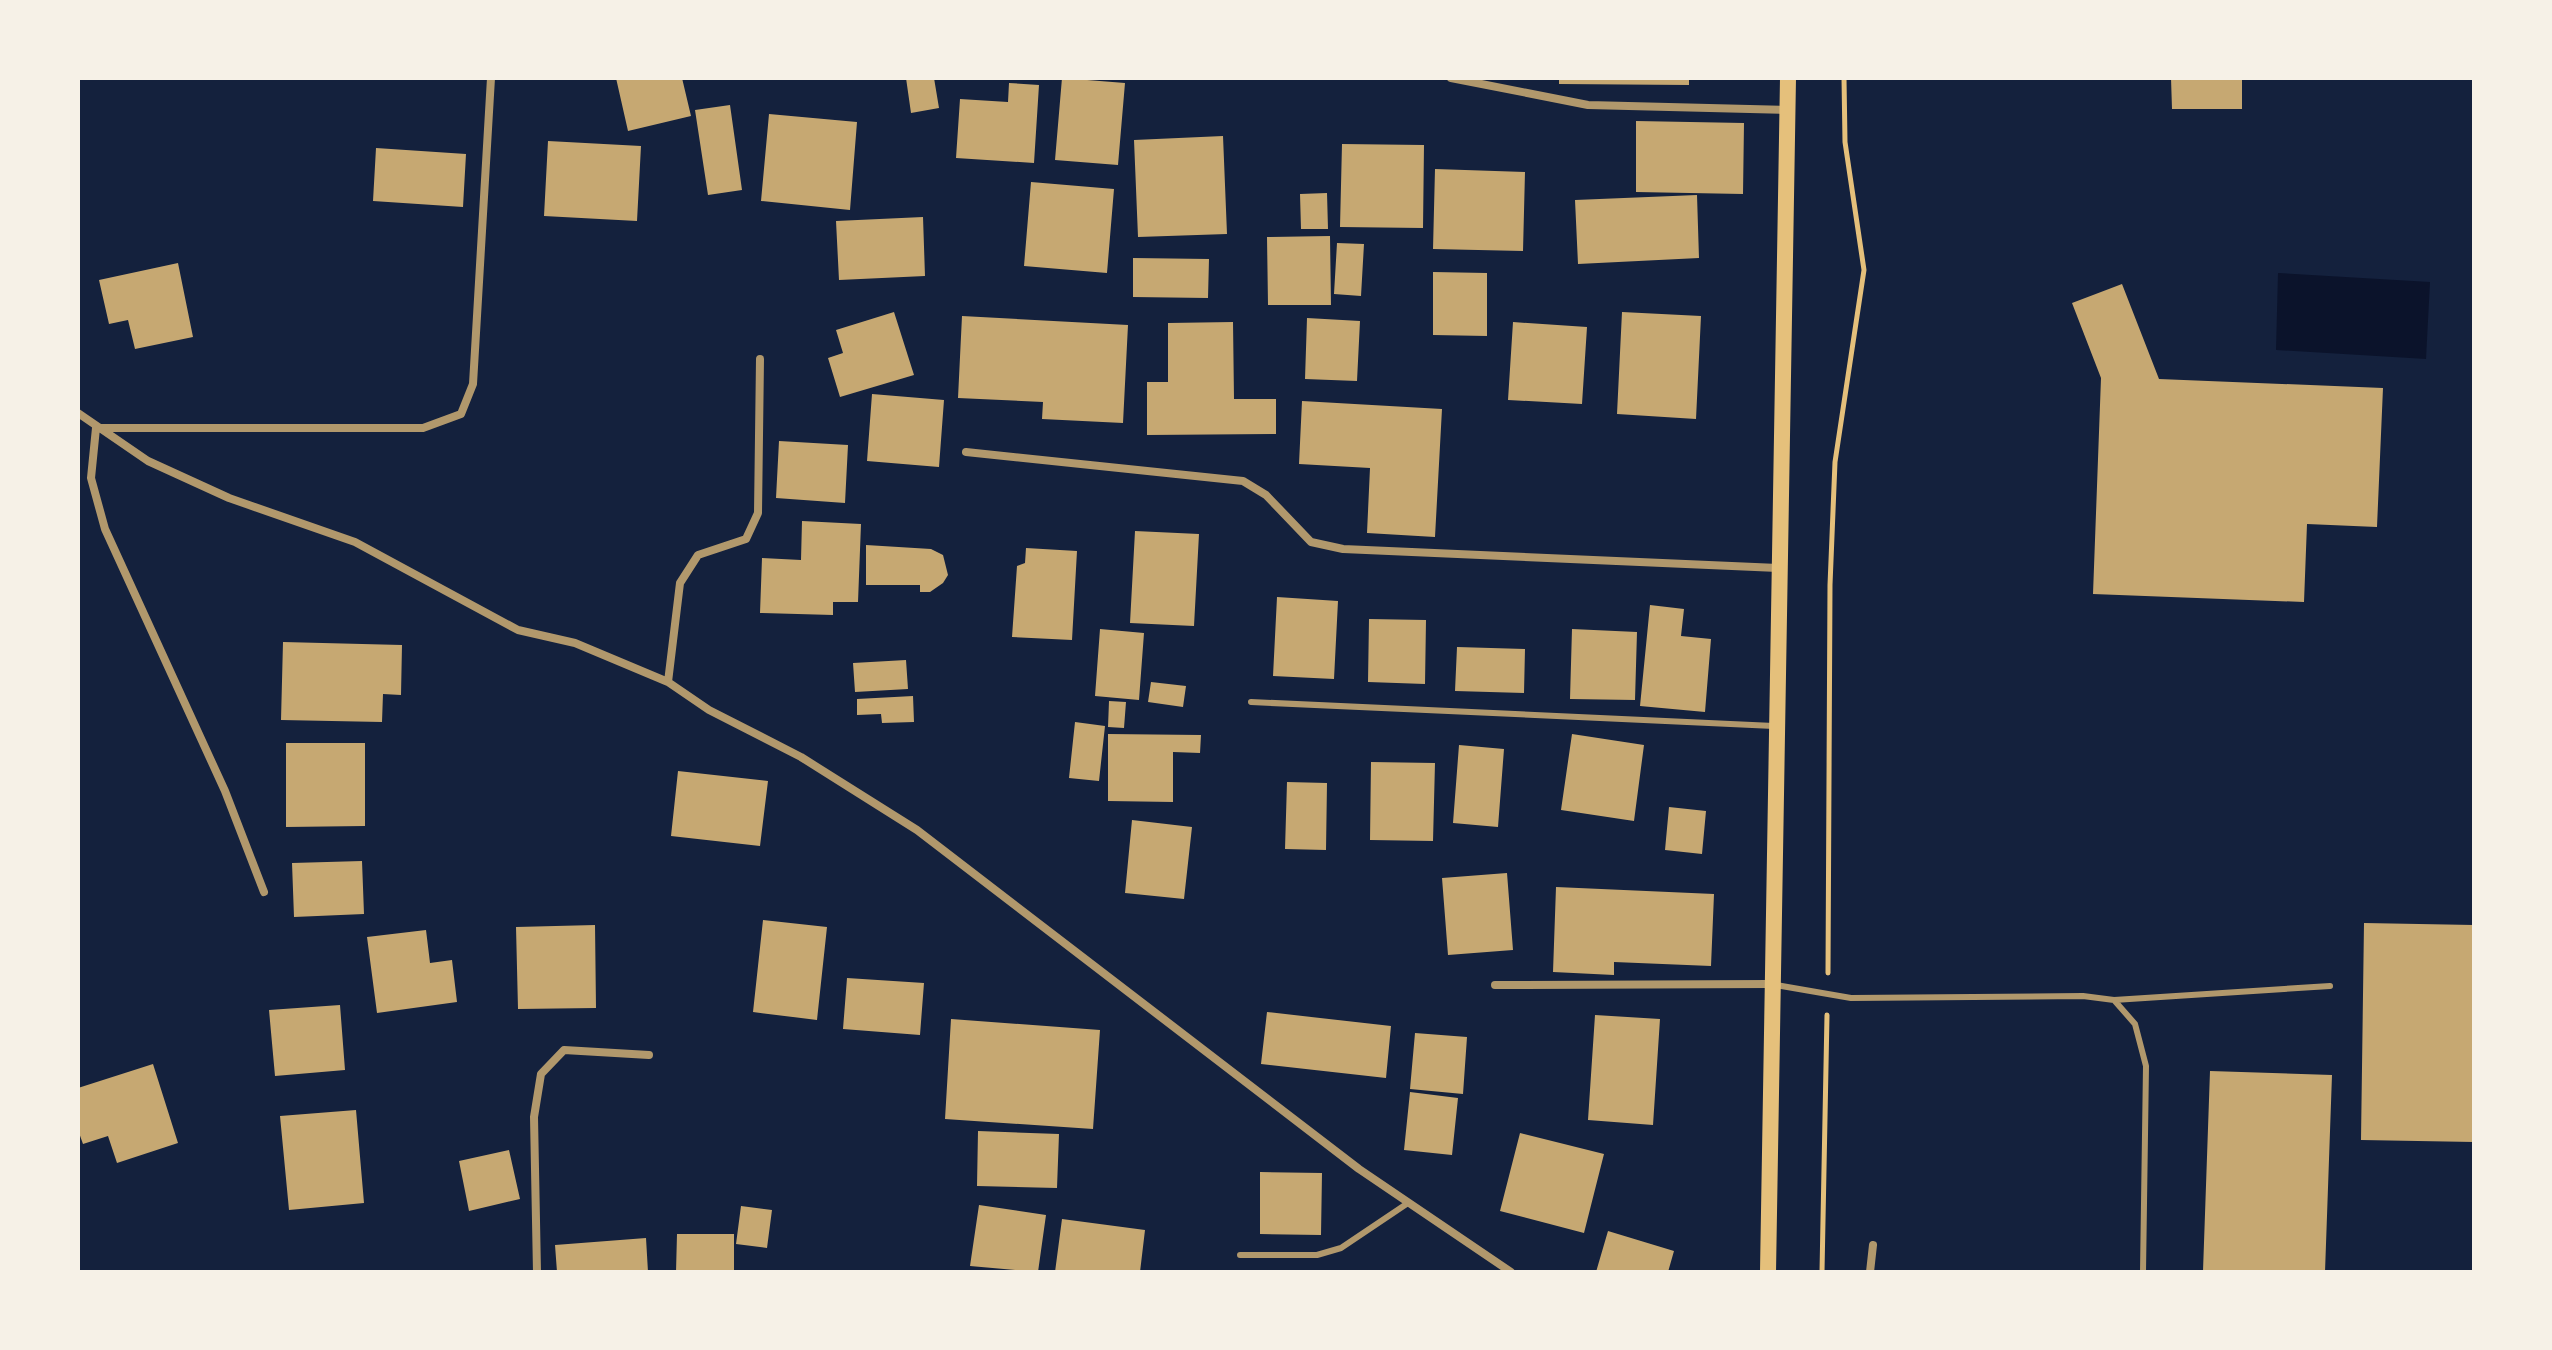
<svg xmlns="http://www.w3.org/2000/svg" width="2552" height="1350" viewBox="0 0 2552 1350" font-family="'Noto Sans',sans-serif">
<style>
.water{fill:#0b132b}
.building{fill:#c6a872}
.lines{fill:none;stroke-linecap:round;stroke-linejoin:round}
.path{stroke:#e5c07b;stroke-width:5}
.service{stroke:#b1986c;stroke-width:6}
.minor{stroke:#b1986c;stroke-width:8}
.secondary{stroke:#e5c07b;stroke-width:16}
</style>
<rect width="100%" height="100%" fill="#14213d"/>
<!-- water -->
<path class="water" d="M2278,273l152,9 -4,77 -150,-9z"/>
<!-- building -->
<path class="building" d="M616,78h66l9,38 -63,15z
M906,78h28l5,30 -28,5z
M1062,78l63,5 -7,82 -63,-5z
M1559,78h130v7l-130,-1z
M2171,78h71v31h-70z
M1009,83l30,2 -5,78 -78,-5 4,-59 48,3z
M730,105l12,85 -34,5 -13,-85z
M769,114l88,8 -7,88 -89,-9z
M1636,121l108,2 -1,71 -107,-2z
M1223,136l4,98 -89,3 -4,-97z
M548,141l93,5 -4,75 -93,-5z
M1342,144l82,1 -1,83 -83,-1z
M376,148l90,6 -3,53 -90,-6z
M1435,169l90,3 -2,79 -90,-2z
M1031,182l83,7 -7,84 -83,-7z
M1327,193l1,36h-27l-1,-35z
M1697,195l2,63 -121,6 -3,-64z
M923,217l2,59 -86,4 -3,-59z
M1330,236l1,69h-63l-1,-68z
M1337,243l27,1 -3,52 -27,-2z
M1133,258l76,1 -1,39 -75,-1z
M178,263l15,74 -58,12 -7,-29 -19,4 -10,-44z
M1433,272l54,1v63l-54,-1z
M2122,284l37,95 224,9 -6,139 -70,-3 -3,78 -211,-8 8,-216 -29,-75z
M894,312l20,63 -74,22 -12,-39 15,-5 -7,-23z
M1622,312l79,4 -5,103 -79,-5z
M962,316l166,9 -5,98 -81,-4 1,-17 -85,-4z
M1307,318l53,3 -3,60 -52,-2z
M1233,322l1,77h42v35l-129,1v-53h21v-59z
M1513,322l74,5 -5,77 -74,-4z
M872,394l72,6 -5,67 -72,-6z
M1302,401l140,8 -7,128 -68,-4 3,-65 -71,-4z
M779,441l69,4 -3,58 -69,-5z
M802,521l59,3 -3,78h-25v13l-73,-2 2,-55 39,2z
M1135,531l64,3 -5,92 -64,-3z
M866,545l65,4 12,6 5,20 -5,8 -13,9h-10v-7h-54z
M1026,548l51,3 -5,89 -60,-3 5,-71 8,-3z
M1277,597l61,4 -4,78 -61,-3z
M1650,605l34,4 -3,27 30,3 -6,73 -65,-6z
M1369,619l57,1 -1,64 -57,-2z
M1100,629l44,4 -5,67 -44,-4z
M1572,629l65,3 -2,68 -65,-1z
M283,642l119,3 -1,50 -18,-1 -1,28 -101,-2z
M1457,647l68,2 -1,44 -69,-2z
M906,660l2,29 -53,3 -2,-29z
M1151,682l35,4 -3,21 -35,-5z
M913,696l1,26 -32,1 -1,-9 -24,1v-16z
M1109,701l17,1 -2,26 -16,-1z
M1075,722l30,4 -6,55 -30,-3z
M1108,734l93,1 -1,18 -27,-1v50l-65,-1z
M1572,734l72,11 -10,76 -73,-11z
M286,743h79v83l-79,1z
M1459,745l45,4 -6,78 -45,-4z
M1371,762l64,1 -2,78 -63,-1z
M678,771l90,10 -8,65 -89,-10z
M1287,782l40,1 -1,67 -41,-1z
M1669,807l37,4 -4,43 -37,-4z
M1132,820l60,7 -8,72 -59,-6z
M362,861l2,53 -70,3 -2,-54z
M1507,873l6,77 -65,5 -6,-77z
M1556,887l158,7 -3,72 -97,-4v13l-61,-3z
M763,920l64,7 -10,93 -64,-8z
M2364,923l110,2v217l-113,-2z
M595,925l1,83 -78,1 -2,-82z
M426,930l4,33 22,-3 5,42 -80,11 -10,-76z
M847,978l77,5 -4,52 -77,-6z
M340,1005l5,65 -70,6 -6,-66z
M1267,1012l124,14 -5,52 -125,-14z
M1595,1015l65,4 -7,106 -65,-5z
M951,1019l149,11 -7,99 -148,-10z
M1415,1033l52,4 -4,57 -53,-5z
M153,1064l25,79 -61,20 -9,-27 -25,8 -5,-14v-42z
M2210,1071l122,4 -7,197 -122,-1z
M1410,1092l48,6 -6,57 -48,-5z
M356,1110l8,93 -75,7 -9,-94z
M978,1131l81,3 -2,54 -80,-2z
M1520,1133l84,21 -20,79 -84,-22z
M509,1150l11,49 -51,12 -10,-50z
M1260,1172l62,1 -1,62 -61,-1z
M979,1205l67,10 -8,57 -68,-6z
M741,1206l31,4 -5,38 -31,-4z
M1062,1219l83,11 -5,42h-85z
M1608,1231l66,20 -6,21h-72z
M677,1234h57v38h-58z
M646,1238l2,34h-91l-2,-27z"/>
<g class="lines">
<!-- path -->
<path class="path" d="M1828,973l2,-388 5,-123 29,-192 -19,-128 -1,-64
M1822,1272l5,-257"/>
<!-- service -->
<path class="service" d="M1251,702l523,24
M1776,985l75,13 232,-2 31,4 21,24 11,42 -3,206
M2114,1000l216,-14
M1240,1255h77l24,-7 67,-45"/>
<!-- minor -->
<path class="minor" d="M1451,78l137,27 199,5
M78,413l70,48 81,37 126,44 163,88 57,13 93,39 41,28 92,47 116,73 442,339 152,103
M966,452l277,29 23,14 45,47 32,7 435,19
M668,682l12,-99 18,-28 48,-16 12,-26 2,-154
M264,892l-39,-101 -120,-262 -14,-51 5,-50h327l38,-14 12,-30 18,-306
M1495,985l275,-1
M537,1272l-3,-155 7,-43 23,-24 85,5
M1870,1272l3,-27"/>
<!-- secondary -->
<path class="secondary" d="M1768,1272l20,-1194"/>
</g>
<!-- border -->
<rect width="2552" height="1350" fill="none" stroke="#f6f1e7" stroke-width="160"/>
</svg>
